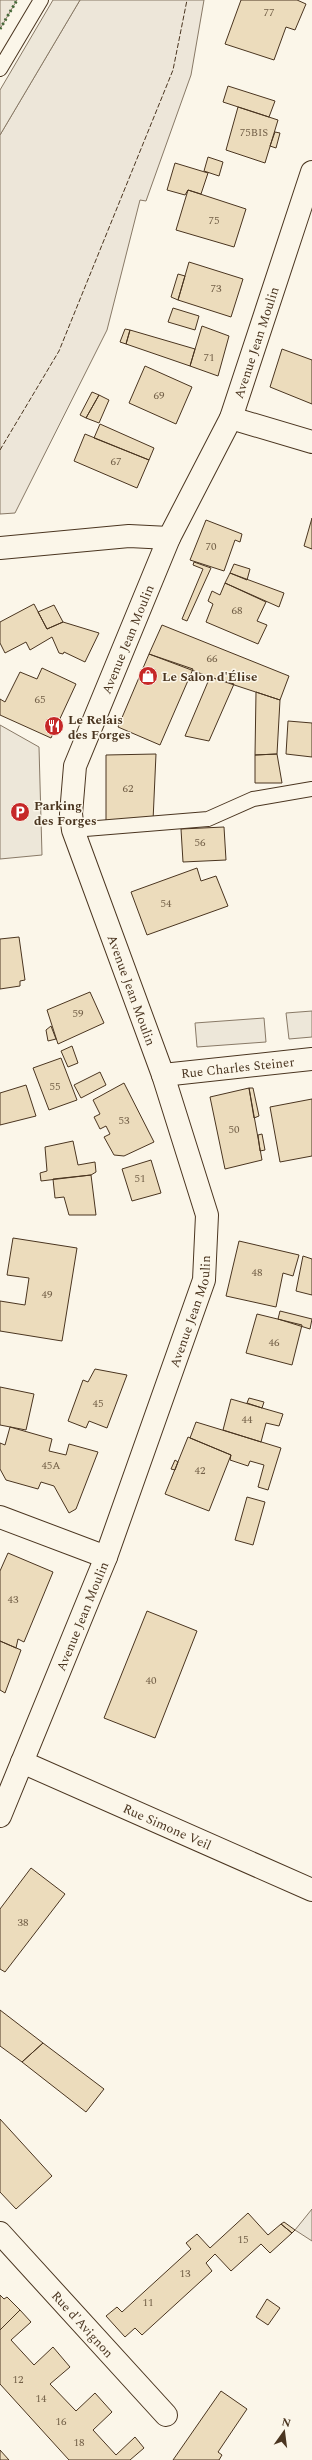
<svg xmlns="http://www.w3.org/2000/svg" width="312" height="2460" viewBox="0 0 312 2460" font-family="Spectral,serif">
<style>
.green{fill:#ede6d9;stroke:#887966}
.parking{fill:#ede7d9;stroke:#887966}
.building{fill:#ecdcbc;stroke:#4a3520}
.lines{fill:none;stroke-linecap:round;stroke-linejoin:round}
.lane-casing{stroke:#4a3520;stroke-width:16}
.street-casing{stroke:#4a3520;stroke-width:24}
.secondary-casing{stroke:#4a3520;stroke-width:24}
.lane{stroke:#fbf6e9;stroke-width:14}
.street{stroke:#fbf6e9;stroke-width:22}
.secondary{stroke:#fbf6e9;stroke-width:22}
.hedge{stroke:#436837;stroke-width:3;stroke-dasharray:2 3;stroke-linecap:butt}
.fence{stroke:#4a3520;stroke-width:1;stroke-dasharray:5 2;stroke-linecap:butt}
.labels{text-anchor:middle;stroke-width:3;stroke-linejoin:round;paint-order:stroke}
.number-label{font-size:11px;fill:#725f47}
.street-label{font-size:13px;fill:#4a3520;stroke:#fbf6e9}
.poi-label{font-size:13px;font-weight:bold;fill:#4a3520;stroke:#fbf6e9;text-anchor:start}
</style>
<rect width="100%" height="100%" fill="#fbf6e9"/>
<!-- green -->
<path class="green" d="M0,0h17l-17,29z
M80,0h124l-13,75 -45,126 -6,-1 -33,130 -92,183 -15,1v-379z"/>
<!-- parking -->
<path class="parking" d="M53,0h27l-80,135v-45z
M0,725l39,22 3,108 -42,4z
M312,1011v26l-23,2 -3,-26z
M264,1018l2,24 -69,5 -2,-24z
M312,2209v32l-17,-11z"/>
<!-- building -->
<path class="building" d="M241,0h56l9,4 -11,26 -9,-3 -12,33 -49,-16z
M228,86l47,15 -6,16 -46,-15z
M238,107l40,13 -13,43 -39,-13z
M275,132l5,1 -4,15 -6,-2z
M208,157l15,5 -4,14 -15,-5z
M175,163l33,10 -7,21 -13,-4 -3,5 -18,-5z
M188,190l58,19 -12,38 -58,-17z
M189,262l54,17 -12,38 -53,-17z
M178,274l7,2 -7,24 -7,-3z
M173,308l26,8 -4,14 -27,-8z
M202,326l27,10 -11,40 -28,-10z
M125,329l5,1 -4,14 -6,-2z
M130,330l65,19 -5,17 -64,-22z
M282,349l30,11v44l-42,-17z
M145,366l47,21 -16,37 -47,-21z
M92,392l7,3 -13,23 -6,-3z
M99,395l10,5 -10,23 -13,-5z
M100,424l54,24 -5,12 -55,-22z
M85,434l64,26 -12,28 -63,-27z
M312,518v31l-8,-3z
M206,520l36,14 -2,8 -5,-2 -11,31 -34,-11z
M194,562l17,6 -24,53 -5,-2 21,-50 -10,-4z
M234,564l16,5 -3,11 -17,-7z
M230,573l54,20 -5,14 -54,-24z
M225,583l41,19 -9,19 10,4 -9,19 -52,-22 7,-18 -5,-3 4,-10 8,4z
M34,604l13,25 16,-7 36,11 -14,29 -21,-10 -1,2 -4,-1 -7,-16 -22,13 -4,-8 -21,11 -5,-10v-21z
M54,605l9,17 -16,7 -9,-17z
M162,625l127,51 -9,24 -70,-23 -61,-23z
M149,654l44,15 -33,76 -42,-18z
M42,668l34,16 -25,54 -51,-23v-16l5,3 15,-30 17,7z
M210,677l24,7 -25,57 -24,-5z
M256,692l24,8 -3,54 -22,1z
M288,721l24,2v34l-26,-3z
M156,754l-3,67h-47v-66z
M277,754l5,29h-27v-28z
M224,827l2,33 -43,2 -2,-33z
M197,868l4,13 15,-5 12,30 -81,29 -16,-43z
M19,937l6,43 -5,1v5l-20,3v-50z
M90,992l14,31 -46,21 -11,-34z
M51,1026l5,13 -8,2 -2,-11z
M72,1046l6,17 -10,4 -7,-16z
M61,1058l16,42 -28,10 -16,-42z
M100,1072l6,13 -25,13 -7,-13z
M124,1083l30,59 -30,14 -10,-1 -10,-18 6,-3 -4,-8 -6,3 -6,-12 6,-3 -7,-14z
M26,1085l10,31 -36,9v-32z
M249,1088l13,72 -37,9 -15,-72z
M249,1088h4l6,28 -5,2z
M312,1099v57l-32,6 -10,-55z
M262,1134l3,16 -5,1 -2,-16z
M73,1141l5,24 17,-3 1,10 -5,3 -50,6 -1,-8 7,-2 -2,-24z
M151,1160l10,33 -29,8 -10,-32z
M91,1175l5,40h-27l-5,-18 -9,1 -2,-19z
M13,1238l64,10 -15,93 -62,-10v-30l25,4 4,-27 -22,-3z
M239,1241l60,14 -6,21 -10,-3 -7,34 -50,-11z
M303,1256l9,3v36l-16,-4z
M280,1311l32,8 -2,10 -32,-10z
M257,1314l45,11 -10,40 -46,-12z
M95,1369l32,6 -20,53 -18,-7 -3,7 -18,-7 15,-41 5,2z
M0,1387l34,7 -8,36 -26,-5z
M249,1398l15,4 -2,6 -15,-5z
M231,1399l52,15 -4,12 -13,-3 -5,19 -38,-12z
M196,1422l85,26 -13,42 -10,-3 6,-22 -14,-4 -2,5 -18,-6 1,-5 -41,-17z
M10,1427l42,12 -3,12 17,4 3,-11 29,8 -22,57 -7,4 -15,-27 -13,-4 -3,7 -32,-9 -6,-11v-26l5,2z
M188,1437l43,18 -22,56 -44,-17z
M175,1460l3,2 -3,8 -4,-1z
M247,1497l18,5 -12,43 -18,-5z
M8,1553l45,19 -29,70 -6,-3 -2,9 -16,-7v-70z
M147,1611l50,20 -42,107 -51,-20z
M0,1641l21,9 -16,43 -5,-3z
M31,1868l34,26 -60,78 -5,-3v-60z
M0,2010l43,33 -21,19 -22,-16z
M43,2043l61,46 -18,23 -64,-50z
M0,2119l52,57 -36,33 -16,-17z
M248,2213l20,22 13,-11 11,9 -22,20 -9,-9 -30,27 -16,-17 -9,9 6,8 -70,64 -7,-7 -10,9 -19,-21 11,-9 5,5 69,-63 -5,-6 11,-9 13,14z
M284,2222l11,8 -3,3 -11,-9z
M0,2295l4,4 3,-2 13,13 -20,20z
M267,2299l13,9 -12,17 -12,-8z
M20,2310l11,12 -20,18 23,25 19,-18 17,20 -20,17 26,27 19,-18 17,19 -19,18 23,25 19,-18 9,11 -14,12h-61l-69,-76v-54z
M221,2391l26,18 -29,43 4,3 -3,5h-46z
M0,2450l9,10h-9z"/>
<g class="lines">
<!-- lane casing -->
<g class="lane-casing">
<path id="lane" d="M0,69l41,-69
M73,830l135,-11 45,-20 59,-10"/>
</g>
<!-- street casing -->
<g class="street-casing">
<g id="street">
<path d="M231,418l81,24"/>
<path d="M0,548l129,-12 40,2"/>
<path id="s1" d="M163,1075l149,-16"/>
<path d="M0,1517l106,40"/>
<path id="s2" d="M22,1762l290,128"/>
<path id="s3" d="M0,2233l166,182"/>
</g>
</g>
<!-- secondary casing -->
<g class="secondary-casing">
<g id="secondary">
<path id="s4" d="M0,1816l106,-259 98,-277 3,-65 -44,-140 -90,-245 -2,-16 4,-48 94,-228 62,-120 81,-246"/>
</g>
</g>
<!-- lane -->
<use href="#lane" class="lane"/>
<!-- street -->
<use href="#street" class="street"/>
<!-- secondary -->
<use href="#secondary" class="secondary"/>
<!-- hedge -->
<path class="hedge" d="M0,29l17,-29"/>
<!-- fence -->
<path class="fence" d="M0,450l59,-99 114,-281 14,-70"/>
</g>
<!-- icons -->
<defs>
<g id="shop-disc" transform="scale(1)"><circle r="9.5" fill="#c62828" stroke="#fbf6e9"/><path d="M-5-2.5h2.3a2.7 3.5 0 0 1 5.4 0H5L5.5 6h-11ZM-1.5-2.5h3a1.5 2.3 0 0 0-3 0Z" fill="#fff"/></g>
<g id="restaurant-disc" transform="scale(1)"><circle r="9.5" fill="#c62828" stroke="#fbf6e9"/><path d="M-5-6h1v4h1v-4h1v4h1v-4h1v5L-1.5 .5V6h-2V.5L-5-1ZM5-6V6H3V1.5H1.5Q1.5-4 5-6Z" fill="#fff"/></g>
<g id="parking-disc" transform="scale(1)"><circle r="9.5" fill="#c62828" stroke="#fbf6e9"/><path d="M-3.5-5.5H1a3.5 3.5 0 0 1 0 7H-1V5.5H-3.5ZM-1-3.4V-.6H.8a1.4 1.4 0 0 0 0-2.8Z" fill="#fff"/></g>
</defs>
<g fill-rule="evenodd">
<use href="#shop-disc" x="148" y="676"/>
<use href="#restaurant-disc" x="54" y="726"/>
<use href="#parking-disc" x="20" y="812"/>
</g>
<g class="labels">
<!-- number labels -->
<g class="number-label">
<text x="269" y="16">77</text>
<text x="254" y="136">75BIS</text>
<text x="214" y="224">75</text>
<text x="216" y="292">73</text>
<text x="209" y="361">71</text>
<text x="159" y="399">69</text>
<text x="116" y="465">67</text>
<text x="211" y="550">70</text>
<text x="237" y="614">68</text>
<text x="212" y="662">66</text>
<text x="40" y="703">65</text>
<text x="128" y="792">62</text>
<text x="200" y="846">56</text>
<text x="166" y="907">54</text>
<text x="78" y="1017">59</text>
<text x="55" y="1090">55</text>
<text x="124" y="1124">53</text>
<text x="234" y="1133">50</text>
<text x="140" y="1182">51</text>
<text x="257" y="1276">48</text>
<text x="47" y="1298">49</text>
<text x="274" y="1346">46</text>
<text x="98" y="1407">45</text>
<text x="247" y="1423">44</text>
<text x="51" y="1469">45A</text>
<text x="200" y="1474">42</text>
<text x="13" y="1603">43</text>
<text x="151" y="1684">40</text>
<text x="23" y="1926">38</text>
<text x="243" y="2243">15</text>
<text x="185" y="2277">13</text>
<text x="148" y="2306">11</text>
<text x="18" y="2383">12</text>
<text x="41" y="2402">14</text>
<text x="61" y="2425">16</text>
<text x="79" y="2446">18</text>
</g>
<!-- street labels -->
<g class="street-label">
<text dy="5" stroke="none"><textPath href="#s4" startOffset="1572">Avenue Jean Moulin</textPath></text>
<text dy="5" stroke="none"><textPath href="#s4" startOffset="1248">Avenue Jean Moulin</textPath></text>
<text transform="translate(132 990) rotate(70)" y="5">Avenue Jean Moulin</text>
<text dy="5" stroke="none"><textPath href="#s1" startOffset="75">Rue Charles Steiner</textPath></text>
<text dy="5" stroke="none"><textPath href="#s4" startOffset="540">Avenue Jean Moulin</textPath></text>
<text dy="5" stroke="none"><textPath href="#s4" startOffset="216">Avenue Jean Moulin</textPath></text>
<text dy="5" stroke="none"><textPath href="#s2" startOffset="159">Rue Simone Veil</textPath></text>
<text dy="5" stroke="none"><textPath href="#s3" startOffset="123">Rue d'Avignon</textPath></text>
</g>
<!-- poi labels -->
<g class="poi-label">
<text x="162" y="681">Le Salon d'Élise</text>
<text x="68" y="724">Le Relais<tspan x="68" dy="15">des Forges</tspan></text>
<text x="34" y="810">Parking<tspan x="34" dy="15">des Forges</tspan></text>
</g>
</g>
<!-- north arrow -->
<g transform="translate(284 2432) rotate(14)" stroke="#fbf6e9" stroke-width="3" paint-order="stroke">
<path d="M0-3L7 15L0 10L-7 15Z" fill="#4a3520"/>
<text y="-6" font-size="11" font-weight="bold" text-anchor="middle" fill="#4a3520">N</text>
</g>
</svg>
